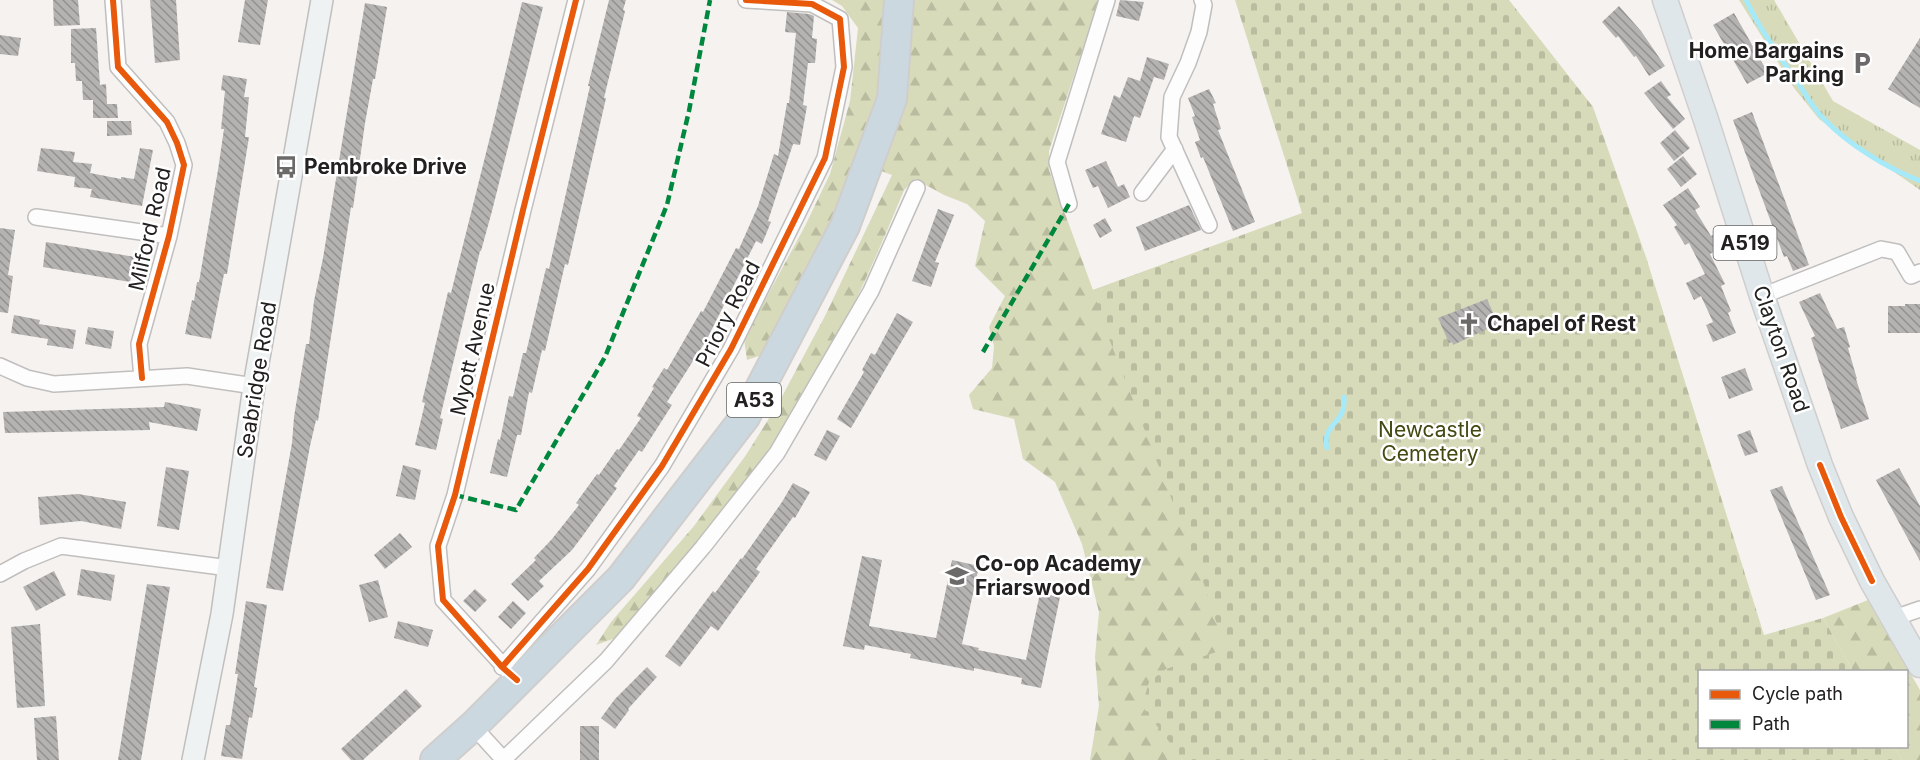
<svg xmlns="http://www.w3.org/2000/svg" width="1920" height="760" viewBox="0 0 1920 760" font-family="Inter,sans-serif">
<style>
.forest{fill:url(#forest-firs)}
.cemetery{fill:url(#cemetery-stones)}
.park{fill:url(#park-tufts)}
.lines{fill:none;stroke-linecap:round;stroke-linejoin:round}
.stream{stroke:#a6e9f9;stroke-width:5}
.building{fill:url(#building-back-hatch)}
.street-casing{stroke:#c1bfbe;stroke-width:18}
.secondary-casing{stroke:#c1bfbe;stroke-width:24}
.primary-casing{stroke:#cfcecd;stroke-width:27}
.highway-casing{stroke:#cfcecd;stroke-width:32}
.street{stroke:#fefdfd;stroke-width:15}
.secondary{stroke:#eef2f3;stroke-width:21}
.primary{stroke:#dfe7eb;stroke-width:24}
.highway{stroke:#cbd8df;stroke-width:28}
.quiet{stroke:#00873e;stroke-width:4.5;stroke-dasharray:9 4.5;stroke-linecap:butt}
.cycleway-casing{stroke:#fff;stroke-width:10}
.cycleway{stroke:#e8590c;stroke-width:6}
.labels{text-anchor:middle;stroke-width:5;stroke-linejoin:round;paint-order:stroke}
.shield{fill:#fff;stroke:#646463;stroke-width:1.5}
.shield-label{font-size:20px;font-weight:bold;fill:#222120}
.poi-label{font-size:21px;font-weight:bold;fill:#222120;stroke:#fff;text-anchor:start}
.street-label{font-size:21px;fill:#222120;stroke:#fff}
.park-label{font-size:21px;fill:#444912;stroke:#fff}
</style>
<defs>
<pattern id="forest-firs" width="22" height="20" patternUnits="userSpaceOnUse" patternTransform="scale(1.5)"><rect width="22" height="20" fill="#d8dbb9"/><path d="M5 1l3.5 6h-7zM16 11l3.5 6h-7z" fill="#b9bc9f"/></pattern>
<pattern id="cemetery-stones" width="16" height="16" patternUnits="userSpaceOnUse" patternTransform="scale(1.5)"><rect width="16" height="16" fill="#d8dbb9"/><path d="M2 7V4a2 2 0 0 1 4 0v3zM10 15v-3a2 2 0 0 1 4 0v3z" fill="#b9bc9f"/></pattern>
<pattern id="park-tufts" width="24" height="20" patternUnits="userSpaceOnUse" patternTransform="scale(1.5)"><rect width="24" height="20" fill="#d8dbb9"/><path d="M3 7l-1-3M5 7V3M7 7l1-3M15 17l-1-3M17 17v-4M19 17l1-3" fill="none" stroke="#b9bc9f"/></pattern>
<pattern id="building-back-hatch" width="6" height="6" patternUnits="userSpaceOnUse" patternTransform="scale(1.5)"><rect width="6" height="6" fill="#b5b3b1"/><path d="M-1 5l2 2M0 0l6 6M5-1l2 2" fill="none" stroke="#939190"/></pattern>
</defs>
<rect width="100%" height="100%" fill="#f5f2f0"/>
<!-- forest -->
<path class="forest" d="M832,0h267l-50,151v19l44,120 132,-48 68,338 -129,152 19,28h-93l9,-54 -4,-49 4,-45 -17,-68 -27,-62 -32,-23 -9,-40 -41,-10 -4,-14 23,-27 2,-22 -5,-19 16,-31 -30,-30 10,-45 -18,-17 -23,-9 -29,-16 -11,11c-35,86 -75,173 -128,250 -47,69 -102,131 -155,196l-25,9 15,-23 83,-96 52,-71 32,-51 47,-88 67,-141 -35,-13 -25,64 -67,128 -18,6 -3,-21 61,-113 25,-52 20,-73 8,-73 -16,-22z
M1868,600l52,90v70h-18l-8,-13 12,-1v-74l-53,-1 -30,-53z"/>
<!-- cemetery -->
<path class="cemetery" d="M1235,0h274l84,107 53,150 118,378 59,-17 30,53 -153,1v74l194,1 8,13h-719l-41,-54 7,-24 17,-13 59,-20 -25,-77 -92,-236 -15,-46 209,-77z"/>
<!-- park -->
<path class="park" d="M1739,0h35l59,101 87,49v40l-101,-71 -25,-31z"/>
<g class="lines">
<!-- stream -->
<path class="stream" d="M1746,0c14,30 35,58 54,86 7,10 14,24 24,33 25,26 63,49 96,62
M1327,448c-6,-25 20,-24 17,-51"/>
</g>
<!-- building -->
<path class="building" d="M53,0h25l2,25 -26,1z
M150,0h26l4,60 -25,3z
M245,0h23l-8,45 -22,-3z
M609,0h17l-3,10 2,1 -21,87h2l-38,167 -3,-1 -20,87 -3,-1 -10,43 -3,-1 -8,43h-4l-10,42 -17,-4 8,-34 2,1 9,-44 4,1 10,-44h3l20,-85 3,1 41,-183h-2z
M1120,0l24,2 -5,19 -23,-5z
M522,2l21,5 -51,204 -11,40h-1l-40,167 3,1 -7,31 -21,-5 10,-42 -3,-1 26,-110 3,1 43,-172z
M365,3l22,4 -12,72h-2l-8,44 -12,85 -2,-1 -33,214 -2,-1 -6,26 -27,145 -17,-3 26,-145 2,-26 12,-73h3l5,-43 9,-43z
M1619,6l22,25 24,35 -16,10 -13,-20 -2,1 -16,-21 -2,2 -14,-16z
M787,12l22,2 5,2 -2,22 5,1 -2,24h-7l-5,42 4,1 -7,39 -7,-1 -25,77 3,1 -9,22 -6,-3 -49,98 -40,63 5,3 -30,47 -3,-2 -25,36 3,2 -33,46 -12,16 -33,31 5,5 -16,15 -17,-17 25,-24 -2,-2 18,-19 27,-34 -3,-2 21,-29 2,1 18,-26 2,1 22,-32 -4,-2 17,-28 -2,-1 12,-19 3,2 34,-59 2,1 33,-64 3,1 19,-43 16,-52 4,2 9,-53h2l7,-70 -11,-1z
M1734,13l34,60 -21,11 -34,-59z
M96,28l4,57 6,-1 1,20h10l1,14h-25v-18h-10l-1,-19h-6l-1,-18h-4v-34z
M0,35l21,3 -3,18 -18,-2z
M1920,38v70l-32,-19z
M1147,57l22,7 -5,16 -10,-3 -14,41 -6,-2 -8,26 -25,-8 13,-39 6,3 8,-21 12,4z
M223,75l24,4 -3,18h5l-4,40h4l-22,137h-3l-13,65 -26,-5 7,-34 2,1 3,-19h2l19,-112 6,-41h-3l4,-38 -4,-1z
M1661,81l10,14 -4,2 18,22 -12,10 -29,-36z
M1209,89l7,14 -3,1 8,25 -3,1 37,92 -22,9 -30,-74 -2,1 -6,-16 5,-2 -8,-23 3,-1 -7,-18z
M1752,112l57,153 -16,6 -6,-15 -3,1 -51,-137z
M107,121h24l1,14 -25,1z
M1675,130l15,18 -16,13 -14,-18z
M41,148l34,4 -2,10 19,2 -2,9 31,6v-2l13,2 6,-31 13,2 -11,56 -52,-9 2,-8 -18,-2 1,-10 -38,-6z
M1683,156l14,18 -16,13 -14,-18z
M1106,161l12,26 6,-3 6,13 -22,11 -10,-22 -5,2 -8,-18z
M1688,188l12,19 -5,3 16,26 5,-3 7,14 -13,7 15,30 -4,2 10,25 -3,2 8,20 -23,9 -7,-17 7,-3 -12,-26 -7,4 -8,-17 19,-9 -16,-31 -4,2 -11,-18 3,-2 -14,-20z
M1189,205l12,25 -56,21 -9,-24z
M938,209l16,6 -19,47 4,1 -8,24 -19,-6z
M1105,218l7,13 -12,7 -7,-13z
M0,228l15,2 -7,45 5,1 -5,37 -8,-1z
M46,242l89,15 -5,25 -87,-15z
M1820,293l17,36 7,-2 6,20 -2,1 9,31h-1l13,40 -28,10 -30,-91 4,-2 -16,-34z
M1487,299l11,25 -45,21 -1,-3 -3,1 -11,-25z
M1905,304h15v29h-32v-27h17z
M897,313l16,9 -62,106 -14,-9 27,-47 -2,-2 9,-17 4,2z
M14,315l26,5 -1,4 37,6 -3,19 -26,-4 1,-6 -37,-6z
M88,327l26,4 -3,18 -26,-5z
M1745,368l8,22 -24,9 -8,-22z
M165,402l36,7 -4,22 -48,-9 1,8 -145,3 -2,-21 161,-5z
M827,430l13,6 -14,25 -12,-6z
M1750,430l8,22 -13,4 -8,-21z
M403,465l18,5 -6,30 -19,-4z
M166,467l23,4 -10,59 -22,-4z
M1899,468l21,38v55l-44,-81z
M793,483l17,9 -15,26 -2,-1 -37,52 4,3 -42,59 -7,-5 -31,41 -15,-11 48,-65 2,2 26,-35 1,1 40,-57z
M1782,486l48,109 -14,5 -46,-110z
M78,494l48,8 -5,27 -40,-8 -41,4 -2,-28z
M400,533l12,14 -27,22 -11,-14z
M862,556l20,4 -13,66 67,12 16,-78 27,6 -17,78 17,4 -1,2 48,10 14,-67 20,4 -19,91 -20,-4 1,-6 -48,-10v3l-64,-13 1,-4 -46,-9 -1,5 -21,-4z
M81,569l34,6 -4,26 -34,-6z
M54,571l12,24 -30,16 -13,-24z
M378,580l10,37 -19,5 -10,-37z
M147,584l23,3 -15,90 -14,83h-23z
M475,589l12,11 -12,12 -12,-11z
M246,601l21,4 -13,82 3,1 -5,30 -3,-1 -7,42 -21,-3 5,-31h4l8,-51h-3z
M513,601l13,12 -15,16 -13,-12z
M398,621l35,9 -5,17 -34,-9z
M40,624l5,82 -28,2 -6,-81z
M647,667l10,10 -29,32 1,1 -14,19 -14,-11 14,-19z
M406,689l16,17 -59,54h-12l-10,-11z
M56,716l3,44h-22l-3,-42z
M580,726h19v34h-19z"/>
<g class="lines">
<!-- street casing -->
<g class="street-casing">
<path id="street" d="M113,0l5,67 49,55 10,21 7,22 -15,71 -30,108 3,34
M1202,0l2,5 -5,27 -11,31 -16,34 -3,40 40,88
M1142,193l33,-44
M1069,204l-12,-42 50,-162
M36,217l133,19
M1762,296l119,-47 16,3 14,24 9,-4
M0,366l27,12 27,6 133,-8 67,10
M0,574l24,-13 37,-15 168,22
M1894,618l26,-9
M502,667l86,-98 74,-103 69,-117 94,-191 19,-91 -4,-48 -28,-15 -66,-4
M510,673l-67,-73 -5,-54 17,-51 68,-285 53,-210
M473,726l31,34
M503,760l103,-99 97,-114 74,-94 94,-162 46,-103"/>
</g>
<!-- secondary casing -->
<g class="secondary-casing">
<path id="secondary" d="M193,760l29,-146 32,-228 68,-386"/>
</g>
<!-- primary casing -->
<g class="primary-casing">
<path id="primary" d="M1665,0l41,120 56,176 58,169 21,52 31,64 48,84"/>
</g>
<!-- highway casing -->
<g class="highway-casing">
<path id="highway" d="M435,760l38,-34 148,-148 124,-161 100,-191 47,-127 7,-99"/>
</g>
<!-- street -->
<use href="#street" class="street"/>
<!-- secondary -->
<use href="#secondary" class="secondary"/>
<!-- primary -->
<use href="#primary" class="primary"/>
<!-- highway -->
<use href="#highway" class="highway"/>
<!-- quiet -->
<path class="quiet" d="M983,352l86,-148
M455,495l61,15 89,-153 62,-152 22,-94 21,-111"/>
<!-- cycleway casing -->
<g class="cycleway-casing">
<path id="cycleway" d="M113,0l5,67 49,55 10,21 7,22 -15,71 -30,108 3,34
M1820,465l21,52 31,64
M502,667l86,-98 74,-103 69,-117 94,-191 19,-91 -4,-48 -28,-15 -66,-4
M517,680l-15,-13 -59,-67 -5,-54 17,-51 68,-285 53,-210"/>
</g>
<!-- cycleway -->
<use href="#cycleway" class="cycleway"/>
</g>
<!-- icons -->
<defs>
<g id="parking-bare" transform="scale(1.8)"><path d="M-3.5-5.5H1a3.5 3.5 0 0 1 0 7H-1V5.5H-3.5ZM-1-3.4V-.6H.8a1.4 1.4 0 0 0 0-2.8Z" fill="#6c6a69" stroke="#fff" stroke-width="2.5" paint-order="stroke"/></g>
<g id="bus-bare" transform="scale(1.8)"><path d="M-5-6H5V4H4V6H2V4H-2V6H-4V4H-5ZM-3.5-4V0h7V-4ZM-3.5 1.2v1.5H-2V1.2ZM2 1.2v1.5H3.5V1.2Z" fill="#6c6a69" stroke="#fff" stroke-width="2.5" paint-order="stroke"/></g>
<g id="church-bare" transform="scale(1.8)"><path d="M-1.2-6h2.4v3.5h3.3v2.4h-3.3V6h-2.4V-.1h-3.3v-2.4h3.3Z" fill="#6c6a69" stroke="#fff" stroke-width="2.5" paint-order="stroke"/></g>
<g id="school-bare" transform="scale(1.8)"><path d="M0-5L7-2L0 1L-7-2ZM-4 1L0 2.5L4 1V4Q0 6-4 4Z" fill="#6c6a69" stroke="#fff" stroke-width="2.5" paint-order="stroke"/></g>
</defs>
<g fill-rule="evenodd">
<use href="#parking-bare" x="1862" y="63"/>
<use href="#bus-bare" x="286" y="167"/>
<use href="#church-bare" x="1469" y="324"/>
<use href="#school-bare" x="957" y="576"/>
</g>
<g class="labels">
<!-- shield labels -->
<g class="shield">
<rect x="1713.5" y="226" width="63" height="34" rx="4.5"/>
<rect x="727" y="383" width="54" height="34" rx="4.5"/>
</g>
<g class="shield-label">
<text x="1745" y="250">A519</text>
<text x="754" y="407">A53</text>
</g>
<!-- poi labels -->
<g class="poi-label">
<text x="1844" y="58" text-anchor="end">Home Bargains<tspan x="1844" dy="24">Parking</tspan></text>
<text x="304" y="174">Pembroke Drive</text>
<text x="1487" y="331">Chapel of Rest</text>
<text x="975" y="571">Co-op Academy<tspan x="975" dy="24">Friarswood</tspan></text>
</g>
<!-- street labels -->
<g class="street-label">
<text transform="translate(150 229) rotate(-77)" y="7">Milford Road</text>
<text transform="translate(728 314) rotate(-63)" y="7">Priory Road</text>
<text transform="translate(473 349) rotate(-77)" y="7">Myott Avenue</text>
<text transform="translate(1781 349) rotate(71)" y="7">Clayton Road</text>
<text transform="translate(257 380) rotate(-81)" y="7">Seabridge Road</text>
</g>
<!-- park labels -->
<g class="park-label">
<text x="1430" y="437">Newcastle<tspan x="1430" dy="24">Cemetery</tspan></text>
</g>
</g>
<!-- legend -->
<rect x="1698" y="670" width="210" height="78" fill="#ffffff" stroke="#a7a6a6" stroke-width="1.5"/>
<rect x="1710" y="690" width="30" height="9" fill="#e8590c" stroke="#a7a6a6" stroke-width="1.5"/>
<text x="1752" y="700" font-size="18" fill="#222120">Cycle path</text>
<rect x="1710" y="720" width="30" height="9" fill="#00873e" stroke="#a7a6a6" stroke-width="1.5"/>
<text x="1752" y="730" font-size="18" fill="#222120">Path</text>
</svg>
